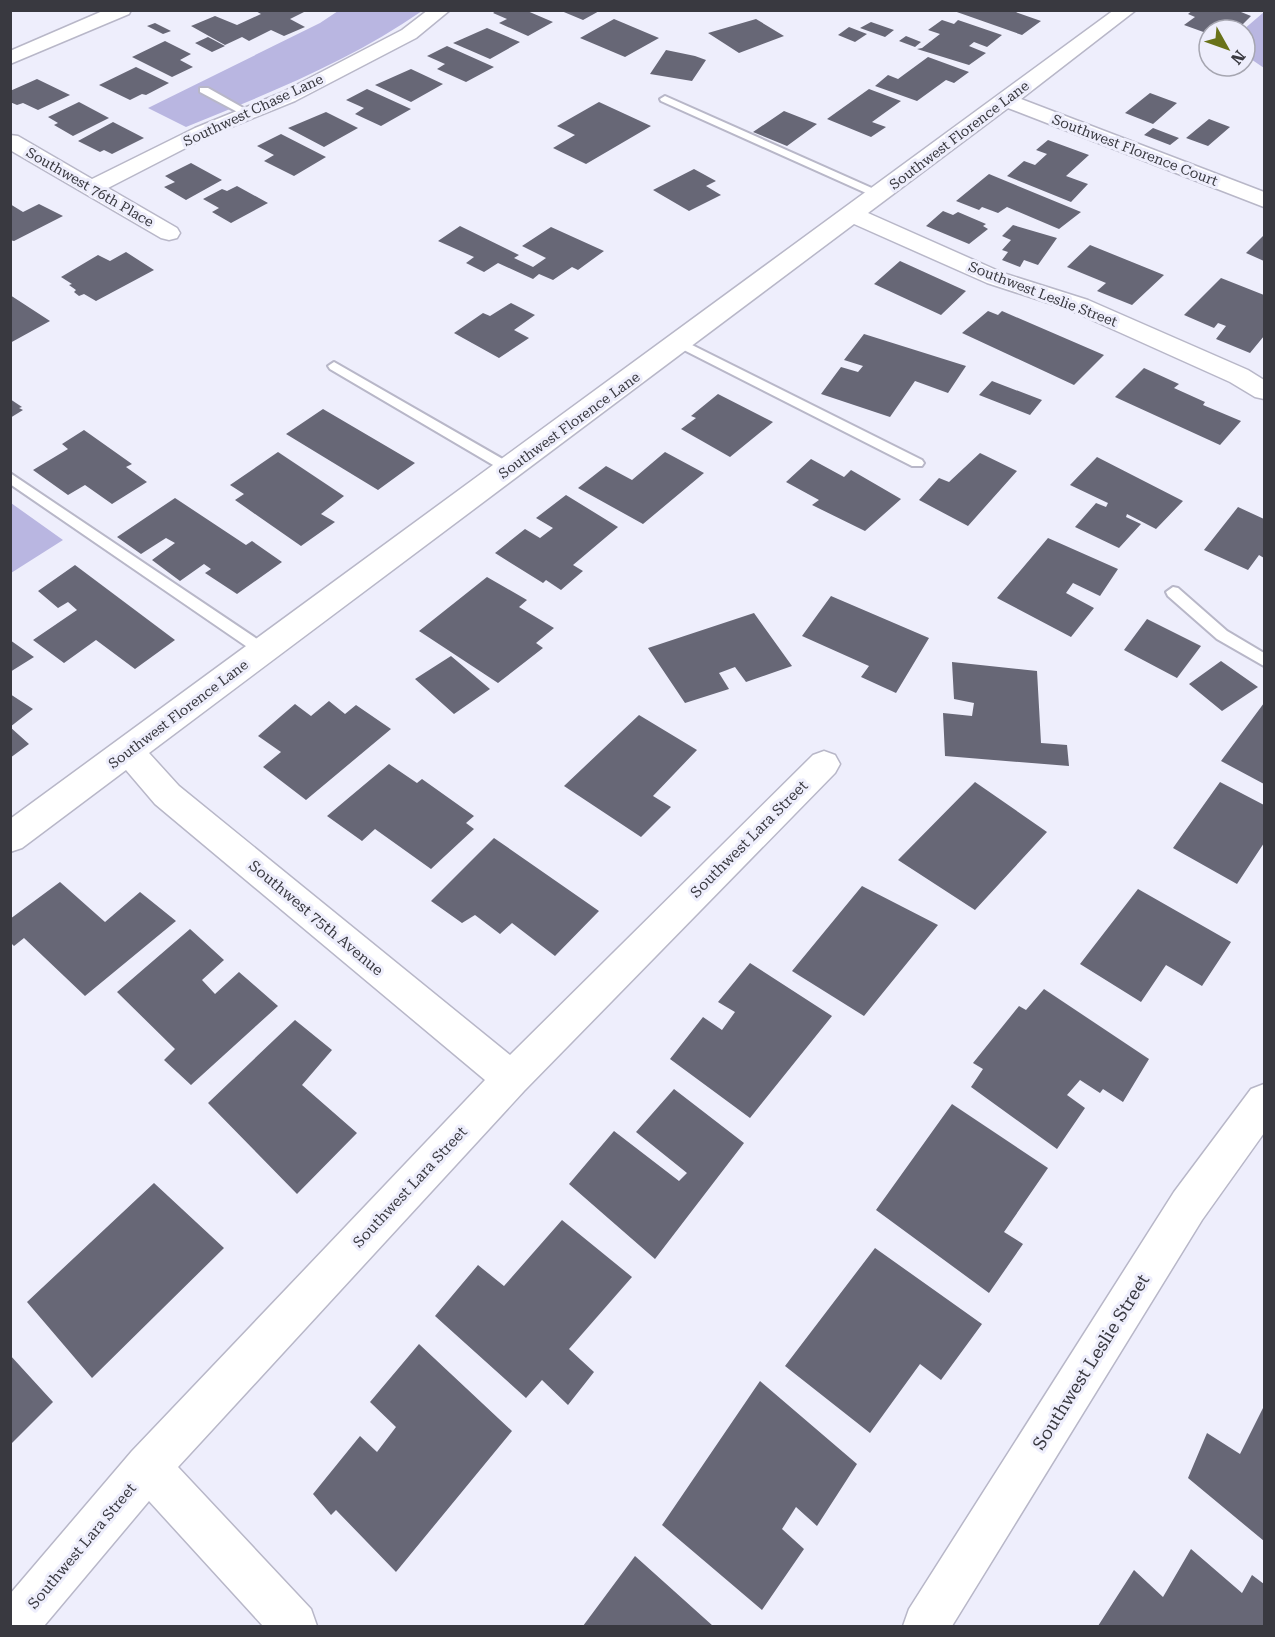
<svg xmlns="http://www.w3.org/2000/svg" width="1275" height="1637" viewBox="0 0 1275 1637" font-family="'Roboto Serif',serif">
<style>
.green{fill:#b9b6e1}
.building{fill:#676776}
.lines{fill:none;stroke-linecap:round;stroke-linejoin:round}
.service-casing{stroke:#b8b7c8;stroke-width:4}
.minor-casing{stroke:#b8b7c8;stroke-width:3}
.tertiary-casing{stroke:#b8b7c8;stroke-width:3}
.service{fill:#fff;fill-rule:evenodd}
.minor{fill:#fff;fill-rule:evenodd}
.tertiary{fill:#fff;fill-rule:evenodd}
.labels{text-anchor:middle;stroke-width:6;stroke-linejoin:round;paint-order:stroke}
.far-street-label{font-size:14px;fill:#393940;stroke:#eeeefc}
.street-label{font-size:15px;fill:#393940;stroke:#eeeefc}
.near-street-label{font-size:18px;fill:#393940;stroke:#eeeefc}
</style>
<rect width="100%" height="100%" fill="#eeeefc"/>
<!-- green -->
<path class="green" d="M338,11h84c-72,50 -155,83 -236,116l-38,-19 172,-85z
M1264,12v56l-19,-13v-25h-2z
M11,503l52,37 -52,33z"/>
<!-- building -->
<path class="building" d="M254,10h54l-18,9 15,8 -21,9 -13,-6 -22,11 -7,-4 -17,8 -34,-19 24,-10 22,9 24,-11z
M497,10h28l28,12 -25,14 -29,-13 8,-4 -14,-6z
M559,10h42l-18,10z
M1010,10l31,11 -19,14 -68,-24z
M1193,10h43l15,6 -14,14h-28v4l-25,-9 11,-8 -7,-3z
M614,19l45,19 -34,19 -45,-19z
M756,19l28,17 -45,17 -31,-20z
M942,20l12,4 4,-4 44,15 -15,12 -13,-5 -5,4 17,7 -17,12 -52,-16 5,-1 18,-14 -12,-4z
M871,22l23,8 -9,7 -25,-9z
M155,23l16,8 -8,3 -16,-8z
M849,27l18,7 -12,8 -17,-7z
M487,28l33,14 -30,17 -37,-16z
M906,36l15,6 -6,5 -16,-6z
M208,37l17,9 -13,6 -17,-9z
M165,41l26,13 -11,6 13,7 -21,10 -40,-20z
M447,46l47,21 -28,15 -29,-13 8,-5 -18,-8z
M666,50l29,6 11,4 -14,21 -42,-7z
M928,57l41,15 -15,11 -8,-3 -29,21 -42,-15 13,-11 10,4z
M136,67l33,16 -23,12 -4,-1 -12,6 -31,-15z
M411,69l32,15 -32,18 -36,-17z
M37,79l33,16 -32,15 -15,-7 -6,2 -7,-3v-11z
M367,89l44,20 -30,17 -26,-12 9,-6 -18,-8z
M869,89l32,12 -29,21 14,5 -15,10 -44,-18z
M1150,93l27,10 -24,21 -28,-11z
M79,102l30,16 -36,18 -19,-11 4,-2 -10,-6z
M599,102l52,24 -65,38 -33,-16 22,-13 -18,-9z
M784,111l33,13 -30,22 -34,-14z
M326,112l32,16 -34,19 -36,-19z
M1209,119l21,8 -22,19 -22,-8z
M113,122l31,16 -32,16 -8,-4 -4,2 -22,-11z
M1153,128l26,10 -9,7 -26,-10z
M281,134l45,23 -32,19 -30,-15 10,-6 -17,-9z
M1048,140l41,15 -23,21 22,8 -17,18 -64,-26 17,-15 11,4 12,-11 -11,-4z
M191,163l31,17 -36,20 -22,-13 11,-5 -10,-6z
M694,169l22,12 -10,5 15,9 -32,16 -36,-21z
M989,174l92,38 -22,17 -52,-22 -9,6 -16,-6 -3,3 -23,-9z
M237,186l31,17 -37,20 -19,-11 7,-4 -16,-9 19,-10 5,2z
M10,204l13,8 16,-8 24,12 -49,25 -4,-1z
M943,211l10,4 5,-3 28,12 -3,2 5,3 -19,15 -43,-18z
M1013,225l44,13 -19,27 -14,-5 -4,7 -18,-7 6,-8 -6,-2 9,-10 -9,-4z
M460,226l59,29 -5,3 19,9 13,-9 -24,-12 29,-19 53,24 -26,19 -6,-3 -19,13 -14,-6 -6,5 -35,-16 -14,9 -18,-9 8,-6 -36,-16z
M1264,235v26l-18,-8z
M1090,245l74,30 -32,30 -35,-14 9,-8 -39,-16z
M126,252l28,18 -58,31 -12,-7 -5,2 -5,-4 2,-2 -7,-5 3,-1 -11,-7 37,-22 12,6z
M900,261l66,30 -25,24 -67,-31z
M1221,278l43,17v41l-14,17 -34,-14 10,-13 -8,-3 -4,5 -30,-13z
M10,295l40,26 -40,22z
M511,303l24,12 -21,15 15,8 -30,20 -45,-25 29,-20 7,3z
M988,311l10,4 4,-4 102,44 -30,30 -112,-52z
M864,334l102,32 -18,27 -33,-12 -25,36 -69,-23 20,-27 17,5 5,-6 -19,-6z
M1144,368l35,16 -5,4 31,14 -2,3 38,16 -21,24 -105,-48z
M992,381l50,19 -12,15 -51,-20z
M718,394l55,28 -43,35 -49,-28 15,-11 -5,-2z
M10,399l12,8 -3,1 4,2 -13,8z
M323,409l92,54 -37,27 -92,-56z
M84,430l48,34 -6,3 21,15 -35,22 -27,-19 -17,10 -35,-25 35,-21 -6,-5z
M278,452l66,44 -23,18 14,8 -34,24 -66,-46 9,-6 -14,-9z
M665,452l39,21 -61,51 -65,-36 28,-22 26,14z
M980,453l37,18 -49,55 -49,-26 20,-22 10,4z
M1097,457l86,44 -27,28 -29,-15 -1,3 15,7 -22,24 -44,-21 21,-24 10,4 2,-4 -38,-18z
M811,459l33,18 7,-7 50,29 -36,32 -53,-26 7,-5 -33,-18z
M566,495l52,32 -45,38 10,6 -22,19 -15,-10 -3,3 -48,-30 30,-24 15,9 13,-10 -17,-10z
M175,498l71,47 6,-4 30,21 -45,32 -32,-21 6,-4 -7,-5 -24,17 -28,-21 23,-17 -9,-5 -25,16 -24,-17z
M1238,507l26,12v39l-5,-3 -11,15 -44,-20z
M1048,538l70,31 -18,27 -27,-13 -7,10 28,15 -23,29 -74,-39z
M75,565l100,75 -40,29 -39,-29 -32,23 -31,-23 44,-30 -9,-8 -10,6 -20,-17z
M487,577l40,23 -8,7 35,21 -18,15 7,5 -45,35 -79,-52z
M831,596l98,42 -33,55 -35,-16 8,-11 -67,-30z
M754,613l38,53 -46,16 -11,-15 -16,6 10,16 -44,14 -37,-55z
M1147,619l54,27 -24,32 -53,-28z
M10,640l24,17 -24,15z
M451,656l39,33 -36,25 -39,-35z
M1221,661l37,26 -36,24 -33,-27z
M952,662l85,9 4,72 26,2 2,21 -124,-10 -2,-43 29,3 2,-13 -20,-4z
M10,694l23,15 -23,18z
M329,701l16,13 11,-9 35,24 -85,71 -43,-33 18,-15 -23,-16 37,-32 16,12z
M1264,703v81l-43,-23z
M639,715l58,35 -44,46 18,11 -30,30 -77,-51z
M10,727l19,17 -19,14z
M389,764l28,19 5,-4 52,37 -8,7 8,6 -43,40 -56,-40 -13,12 -35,-25z
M975,782l72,50 -72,78 -77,-50z
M1220,782l44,23v38l-27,41 -64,-36z
M494,838l105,73 -44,45 -43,-33 -12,11 -25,-19 -13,8 -31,-22z
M60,882l45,40 35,-30 36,29 -91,75 -61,-58 -10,8 -4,-4v-23z
M862,886l76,39 -74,91 -72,-45z
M1138,889l93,53 -29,44 -36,-21 -25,37 -61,-38z
M190,929l34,31 -22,20 13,14 24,-22 39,34 -87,79 -27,-25 11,-11 -58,-57z
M750,963l82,53 -82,102 -80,-59 33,-42 19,13 13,-18 -17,-10z
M1044,989l105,70 -26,43 -20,-13 -3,4 -20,-13 -13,15 18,13 -28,41 -86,-62 12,-18 -10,-6 46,-57 7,4z
M295,1020l37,30 -30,35 55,48 -60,61 -89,-91z
M674,1089l70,54 -89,116 -86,-75 45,-53 65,50 8,-8 -51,-41z
M952,1104l96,64 -44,64 19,12 -34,49 -113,-83z
M154,1183l70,65 -132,130 -65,-76z
M562,1220l70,57 -63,72 25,23 -26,33 -26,-25 -16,18 -91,-82 43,-51 26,21z
M875,1248l107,76 -41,56 -21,-16 -50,69 -85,-67z
M419,1344l93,87 -116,141 -60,-62 -5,5 -18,-21 47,-58 17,16 19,-25 -26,-25z
M10,1355l43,47 -43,43z
M760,1381l97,83 -40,62 -21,-19 -14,22 22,20 -42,61 -100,-85z
M1264,1406v135l-76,-63 19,-45 33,21z
M1191,1549l51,44 10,-18 12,9v42h-166l36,-56 29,27z
M635,1556l78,70h-130z"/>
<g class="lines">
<!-- service casing -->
<g class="service-casing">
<path id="service" d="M200,88h8l46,26 -9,2 -45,-24z
M665,96l218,97 2,2 -2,2h-8l-214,-96 -1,-2z
M680,339l242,121 2,3 -2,3h-10l-236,-120 -2,-3 2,-3z
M334,362l181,104 2,3 -2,3h-10l-175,-103 -2,-3z
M10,473l259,174 3,4 -3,4h-10l-249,-171z
M1173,587l5,1 49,43 37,22v13l-47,-27 -49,-43 -2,-4z"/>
</g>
<!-- minor casing -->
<g class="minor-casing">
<path id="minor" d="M428,10h22l-34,28 -121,63 -86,35 -101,52 69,40 3,5 -3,5 -8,2 -8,-2 -151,-88v-15l8,1 74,43 103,-51 86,-35 121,-63z
M1114,10h22l-115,89 243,93v15l-256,-99 -140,105 135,60 85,27 160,70 16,10v19l-9,-2 -25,-15 -160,-72 -83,-27 -133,-59 -705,529 30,33 331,269 303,-300 11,-4 11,4 5,9 -5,9 -311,318 -346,376 133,142 6,17h-54l-114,-125 -105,125h-34v-32l122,-143 353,-371 -330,-276 -29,-34 -104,78 -12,4v-33z
M1264,1084v49l-62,87 -250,406h-49l6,-17 265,-417 77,-103z"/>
</g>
<!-- tertiary casing -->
<g class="tertiary-casing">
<path id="tertiary" d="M105,10h26l-2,4 -119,50v-13z"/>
</g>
<!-- service -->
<use href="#service" class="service"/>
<!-- minor -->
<use href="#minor" class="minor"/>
<!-- tertiary -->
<use href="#tertiary" class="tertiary"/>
</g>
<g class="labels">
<!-- far-street labels -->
<g class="far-street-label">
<text transform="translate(253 110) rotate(-25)" y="5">Southwest Chase Lane</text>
<text transform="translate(959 135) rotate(-37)" y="5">Southwest Florence Lane</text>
<text transform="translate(1135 150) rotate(21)" y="5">Southwest Florence Court</text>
<text transform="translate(90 187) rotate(30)" y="5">Southwest 76th Place</text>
<text transform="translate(1043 294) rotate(21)" y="5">Southwest Leslie Street</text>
<text transform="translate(569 425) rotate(-36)" y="5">Southwest Florence Lane</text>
<text transform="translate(178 714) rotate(-37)" y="5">Southwest Florence Lane</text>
</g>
<!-- street labels -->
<g class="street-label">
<text transform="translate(749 839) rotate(-45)" y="5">Southwest Lara Street</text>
<text transform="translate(316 918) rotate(40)" y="5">Southwest 75th Avenue</text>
<text transform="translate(410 1187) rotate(-47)" y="5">Southwest Lara Street</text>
<text transform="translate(82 1546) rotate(-50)" y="5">Southwest Lara Street</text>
</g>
<!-- near-street labels -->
<g class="near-street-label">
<text transform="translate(1091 1362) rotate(-58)" y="6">Southwest Leslie Street</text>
</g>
</g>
<!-- border -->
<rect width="1275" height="1637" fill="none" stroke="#393940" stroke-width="24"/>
<!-- north arrow -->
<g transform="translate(1227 48) rotate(130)"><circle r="28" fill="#eeeefc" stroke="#a6a6b1" stroke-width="1.5"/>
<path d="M0-4.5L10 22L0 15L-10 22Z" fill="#69721a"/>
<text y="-9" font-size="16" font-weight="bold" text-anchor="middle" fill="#393940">N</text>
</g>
</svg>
